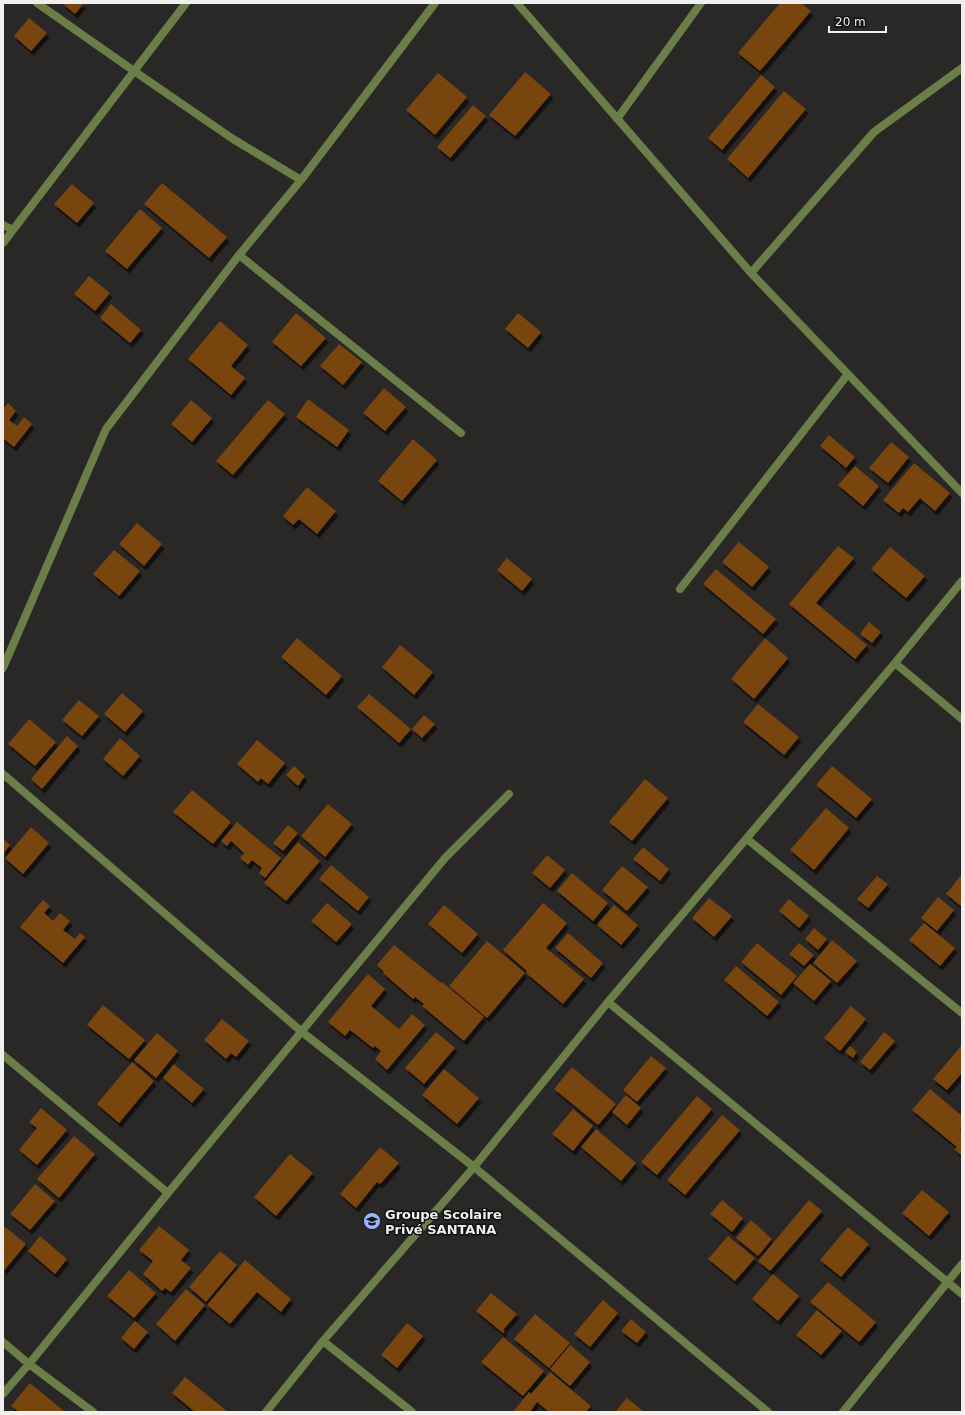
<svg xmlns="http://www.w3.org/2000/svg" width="965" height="1415" viewBox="0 0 965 1415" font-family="'DejaVu Sans',sans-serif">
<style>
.building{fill:#77440e;filter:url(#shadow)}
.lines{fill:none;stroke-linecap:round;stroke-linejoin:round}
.street{stroke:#6b7e48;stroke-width:8}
.labels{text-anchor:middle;stroke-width:3;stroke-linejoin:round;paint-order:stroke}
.poi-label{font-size:13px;font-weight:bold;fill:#f1efee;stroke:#121110;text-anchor:start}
</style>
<defs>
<filter id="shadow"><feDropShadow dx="2.5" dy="4.5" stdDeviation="0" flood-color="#0009"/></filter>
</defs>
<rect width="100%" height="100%" fill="#2a2826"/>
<!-- building -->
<path class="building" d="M62,3h22l-9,11z
M780,3h21l10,8 -51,60 -22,-18z
M29,18l18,15 -16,18 -17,-15z
M525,72l26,22 -36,42 -26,-21z
M438,73l29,24 -32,38 -29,-25z
M761,75l14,12 -53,63 -14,-12z
M784,91l22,18 -58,69 -21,-19z
M473,105l13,11 -36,42 -13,-11z
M162,183l65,54 -18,21 -65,-54z
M72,184l22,19 -17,20 -23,-19z
M140,209l22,19 -35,41 -22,-18z
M89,276l21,17 -15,18 -21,-17z
M111,304l30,26 -11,13 -30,-25z
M296,313l30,25 -25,28 -29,-24z
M518,313l23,19 -13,16 -23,-19z
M220,321l28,24 -17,21 14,12 -14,17 -43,-36z
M339,344l23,18 -19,23 -23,-19z
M384,388l22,19 -21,24 -22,-18z
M308,399l41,31 -12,17 -41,-30z
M191,400l21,18 -20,24 -21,-18z
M268,400l17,14 -52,61 -17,-14z
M8,403l8,8 -7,9 8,6 7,-9 8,7 -18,23 -11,-9v-29z
M829,435l26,22 -9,11 -26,-22z
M413,439l24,21 -35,41 -24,-20z
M891,442l18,15 -21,26 -19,-15z
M914,463l36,30 -15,18 -15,-13 -12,14 -5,-4 -4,5 -16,-13z
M855,466l24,20 -16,20 -25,-21z
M307,487l29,24 -19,23 -18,-15 -6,6 -10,-9z
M137,523l25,21 -18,22 -25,-22z
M739,542l30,25 -17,20 -30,-25z
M838,546l16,12 -38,45 51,42 -12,14 -66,-55z
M890,547l35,29 -19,22 -35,-29z
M114,550l26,21 -21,25 -26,-22z
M507,558l25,21 -10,12 -25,-21z
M716,569l60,50 -13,15 -60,-50z
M869,622l12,10 -9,11 -12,-9z
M297,638l45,38 -16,19 -45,-38z
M765,638l23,20 -34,41 -23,-20z
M400,645l33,27 -19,23 -32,-28z
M122,693l21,18 -18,21 -21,-18z
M369,694l42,35 -12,14 -42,-36z
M79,700l20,16 -17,20 -20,-16z
M758,704l41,33 -15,18 -41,-33z
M424,715l11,9 -13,14 -10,-9z
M29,719l27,23 -21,24 -27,-22z
M67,736l11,10 -36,43 -11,-10z
M120,738l20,18 -17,20 -20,-17z
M257,740l28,23 -17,21 -7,-6 -3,4 -21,-18z
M294,766l11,10 -7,10 -12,-11z
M832,766l40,33 -16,19 -40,-33z
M645,779l23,19 -36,43 -23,-19z
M192,790l39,32 -18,22 -40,-32z
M328,804l24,20 -27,33 -24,-21z
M826,808l23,20 -35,42 -24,-20z
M237,822l44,36 -16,20 -6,-5 3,-5 -10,-8 -4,5 -8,-7 4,-5 -13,-12 -4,5 -6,-5z
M288,825l10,8 -15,18 -10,-8z
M31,827l18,16 -26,31 -18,-16z
M3,839l7,6 -7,9z
M298,842l22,19 -34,40 -22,-18z
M643,847l26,22 -9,12 -27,-22z
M547,855l18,15 -15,18 -18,-15z
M331,865l38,32 -11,14 -39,-32z
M622,866l26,21 -21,24 -25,-21z
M572,873l36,30 -15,18 -36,-30z
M962,874v33l-16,-13z
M877,876l11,8 -20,24 -11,-9z
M938,897l16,13 -17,21 -16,-13z
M709,898l23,18 -18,21 -22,-19z
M789,899l20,17 -10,12 -20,-17z
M43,900l7,6 -6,7 9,8 7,-8 10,8 -7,9 12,9 5,-6 5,4 -22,26 -43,-36z
M327,903l25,21 -16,18 -25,-21z
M543,903l24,20 -21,25 38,31 -21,25 -37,-31 1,-2 -24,-21z
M444,905l34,29 -16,19 -34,-29z
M614,905l24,20 -17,20 -24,-20z
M924,923l31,25 -15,18 -31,-26z
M814,928l13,11 -9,11 -13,-11z
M568,933l35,30 -12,15 -36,-30z
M832,940l25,21 -20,22 -24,-20z
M487,941l38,32 -38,45 -38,-32z
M757,943l40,33 -16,19 -40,-33z
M799,943l15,12 -10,11 -15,-12z
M394,945l47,38 1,-1 42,35 -20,24 -42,-35 2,-2 -9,-7 -2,2 -30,-26 1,-1 -7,-7z
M810,964l21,17 -17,20 -21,-18z
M736,966l43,36 -12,14 -43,-36z
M368,974l17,15 -14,17 28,23 13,-15 13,11 -38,45 -12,-11 6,-8 -6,-5 -2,2 -23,-18 -5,6 -17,-14z
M103,1005l42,35 -16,19 -42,-34z
M851,1006l15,13 -26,32 -16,-13z
M222,1019l27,22 -13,16 -5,-4 -5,6 -22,-19z
M436,1032l19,16 -31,36 -19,-16z
M884,1032l11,9 -25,29 -10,-8z
M157,1033l21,18 -22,27 -22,-18z
M962,1045v28l-15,17 -14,-11z
M850,1046l7,6 -4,6 -8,-6z
M651,1056l15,12 -29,34 -14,-12z
M132,1062l22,19 -35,42 -22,-19z
M174,1064l30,25 -12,14 -29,-25z
M572,1067l44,37 -18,21 -44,-36z
M444,1069l35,29 -22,26 -35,-29z
M930,1089l32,27v11l-2,3 2,2v24l-8,-7 3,-2 -45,-37z
M626,1095l15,13 -14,17 -15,-13z
M697,1096l15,13 -55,66 -16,-13z
M41,1108l26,22 -30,35 -18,-15 18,-22 -8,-6z
M573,1109l20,17 -20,25 -21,-17z
M722,1115l18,15 -55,65 -18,-15z
M596,1129l40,34 -15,18 -40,-34z
M74,1136l21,18 -36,44 -22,-19z
M380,1147l19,16 -19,21 -3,-2 -21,26 -16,-14z
M290,1154l23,19 -37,43 -22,-19z
M35,1184l20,17 -25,29 -20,-16z
M922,1190l27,22 -20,24 -27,-23z
M722,1200l21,18 -11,14 -22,-18z
M809,1200l13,11 -52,60 -12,-10z
M751,1220l21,19 -14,17 -22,-18z
M159,1226l30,24 -8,10 10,8 -20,24 -6,-4 -3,3 -19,-17 10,-13 -14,-11z
M5,1227l21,17 -23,28v-43z
M848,1227l21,17 -28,33 -21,-17z
M40,1236l27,23 -12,15 -27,-23z
M728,1236l27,22 -20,23 -27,-22z
M220,1251l17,14 -31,37 -17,-15z
M245,1260l46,39 -10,13 -24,-20 -27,32 -23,-19z
M129,1270l27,23 -22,25 -27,-22z
M773,1274l26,22 -21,25 -26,-22z
M828,1282l48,40 -17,20 -49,-40z
M186,1289l19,16 -30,36 -19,-17z
M491,1293l26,21 -14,16 2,1 -2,2 -27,-22z
M603,1300l15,13 -28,34 -16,-13z
M817,1310l25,21 -21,24 -25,-20z
M535,1314l35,29 -21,25 -35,-29z
M631,1319l15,13 -9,11 -16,-12z
M135,1321l13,11 -14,17 -13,-11z
M407,1323l16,13 -26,32 -16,-13z
M503,1337l41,34 -21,25 -42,-34z
M570,1345l20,17 -20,24 -20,-17z
M550,1372l41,34 -5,6h-37l-12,-10 -7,10h-17l16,-20 2,2z
M185,1377l43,35h-33l-23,-19z
M30,1383l35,29h-46l-8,-6z
M627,1398l17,14h-29z"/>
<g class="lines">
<!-- street -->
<path class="street" d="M37,3l97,68 99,68 68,41
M517,3l234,270 211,220
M617,119l84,-116
M3,225l10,5
M3,243l183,-240
M239,255l222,178
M751,273l123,-141 88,-64
M680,589l168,-215
M895,663l67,56
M3,668l103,-239 133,-174 62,-75 134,-177
M3,774l299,258 172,135 294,245
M747,839l215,174
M608,1002l354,292
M3,1055l165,138
M323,1341l89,71
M3,1342l26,22 64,48
M3,1394l26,-30 139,-171 277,-335 64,-64
M266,1412l57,-71 151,-174 134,-165 287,-339 67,-82
M843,1412l119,-148"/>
</g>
<!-- icons -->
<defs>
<g id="school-disc" transform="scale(0.9)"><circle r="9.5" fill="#97b6fd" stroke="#121110"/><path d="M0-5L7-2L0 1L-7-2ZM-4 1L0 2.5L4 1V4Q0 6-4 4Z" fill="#111"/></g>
</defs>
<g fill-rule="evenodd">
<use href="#school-disc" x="372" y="1221"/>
</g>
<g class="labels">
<!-- poi labels -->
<g class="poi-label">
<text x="385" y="1219">Groupe Scolaire<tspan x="385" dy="15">Privé SANTANA</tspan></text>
</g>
</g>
<!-- border -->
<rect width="965" height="1415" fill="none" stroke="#f1efee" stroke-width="8"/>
<!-- scale -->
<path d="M829 26v6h57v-6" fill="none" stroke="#f1efee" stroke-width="2"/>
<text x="835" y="26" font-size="12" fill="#f1efee" stroke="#121110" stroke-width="3" paint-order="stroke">20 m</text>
</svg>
